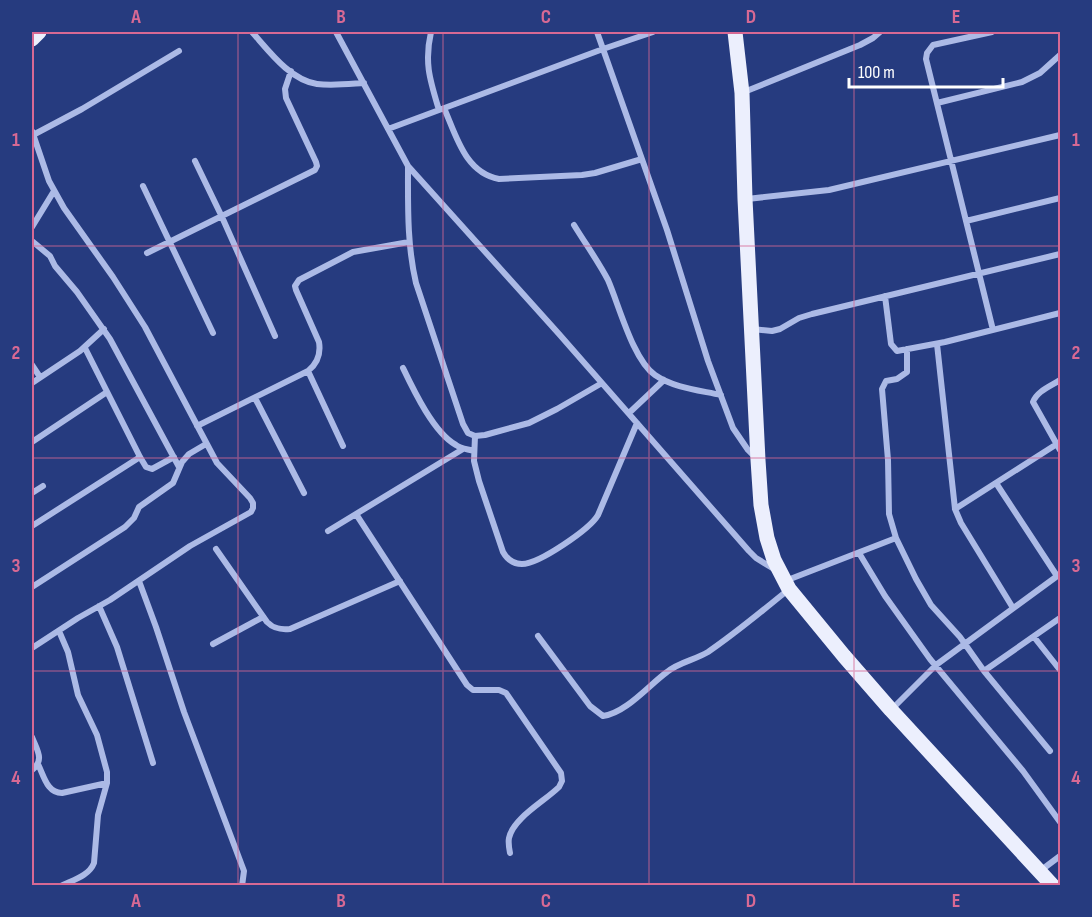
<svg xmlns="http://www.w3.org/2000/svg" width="1092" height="917" viewBox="0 0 1092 917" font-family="'Sofia Sans Condensed',sans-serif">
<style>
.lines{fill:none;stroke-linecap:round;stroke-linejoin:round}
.minor{stroke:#acbae6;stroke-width:6}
.primary{stroke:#eceffd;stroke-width:15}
.grid{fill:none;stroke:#d76994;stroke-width:1.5;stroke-opacity:0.55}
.neatline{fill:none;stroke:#d76994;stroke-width:2}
.grid-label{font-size:20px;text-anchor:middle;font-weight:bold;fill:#d76994}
</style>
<rect width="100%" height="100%" fill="#263b7f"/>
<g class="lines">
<!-- minor -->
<path class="minor" d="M252,32c17,19 38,48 65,52 15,2 32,0 47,-1
M336,32l72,134 151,168 190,217 7,7 18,11
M431,32c-7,31 -1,48 8,78
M597,32l70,198 41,131 25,67 15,22 7,7
M992,32l-59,13 -6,8 -1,6 67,271
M744,92l116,-47 13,-7 7,-6
M937,103l85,-21 18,-9 20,-18
M444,108c12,27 21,65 55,71l83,-4 13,-2 47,-14
M388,129l215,-80 50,-17
M32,131l17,50 15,27 49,69 32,50 72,136 33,35 3,5v5l-2,4 -9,5 -52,29 -80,54 -32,18 -46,30
M33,135l49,-26 97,-58
M195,161l27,56 53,119
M408,167c0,39 -1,78 8,116l47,141 5,9 7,3 10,-1 44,-12 28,-14 45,-26
M143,186l70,147
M747,199l82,-9 231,-55
M966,221l94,-23
M574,225c11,18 24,36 34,55 11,25 25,80 47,95 19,13 43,15 66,20
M32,227l22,-36
M32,241l18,15 5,10 22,26 33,47 69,128
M147,253l168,-83 2,-4 -1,-4 -30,-64 -1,-9 6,-18
M885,296l6,48 6,7 48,-9 115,-29
M752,329l20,2 8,-2 19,-11 13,-4 248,-60
M937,344l18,165 6,14 52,85
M85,348l55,109 6,10 6,2 22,-12
M907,349v23l-10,7 -11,2 -4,8 6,71 1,54 7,24 20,41 15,26 29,32 24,34 66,80
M32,365l8,12
M403,368c11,23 31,65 53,77 5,4 12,4 18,6
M308,371l35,75
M1060,380c-9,6 -23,11 -27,22l27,48
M32,383l48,-32 24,-22
M255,398l49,95
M629,413l35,-33
M197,426l111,-55c10,-8 13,-17 11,-29l-23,-52 -1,-4 4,-6 54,-28 56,-10
M475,436l-1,25 5,20 24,71c4,7 10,12 19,12 17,0 68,-35 76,-49l39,-92
M32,442l75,-50
M996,483l61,93
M32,493l11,-7
M955,509l105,-67
M356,514l111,171 6,5h26l7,3 55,80 1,8 -3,6c-14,14 -46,31 -50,51 -1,5 0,10 1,15
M32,526l108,-69
M328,531l135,-82
M216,549l51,73c7,7 14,8 23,7l110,-48
M859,553l26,43 45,63 93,112 37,51
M139,581l17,46 28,85 60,159 -2,15
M785,581l111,-43
M32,587l93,-60 9,-9 5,-11 34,-24 9,-21 7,-8 17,-10
M99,606l18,41 36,116
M59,631l9,21 10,43 19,40 10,37v11l-9,32 -4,48c-5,13 -21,17 -33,23
M538,636l52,70 13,10c23,-3 46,-31 64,-44 12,-10 28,-12 41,-20 28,-19 54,-41 80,-62
M1034,637l26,33
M213,644l50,-27
M984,671l76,-53
M891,710l45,-45 124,-91
M32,737c5,13 13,23 0,33
M38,764c6,12 9,29 24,29l45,-10
M1040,871l20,-15"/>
<!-- primary -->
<path class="primary" d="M735,32l7,61 3,106 13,261 3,45 6,33 7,22 15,29 55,67 47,54 162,176
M32,39l7,-7"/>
</g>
<!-- grid -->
<path class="grid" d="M238,32v854M443,32v854M649,32v854M854,32v854M32,246h1028M32,458h1028M32,671h1028"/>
<!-- border -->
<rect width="1092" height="917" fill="none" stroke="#263b7f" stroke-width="66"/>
<!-- scale -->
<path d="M849 78v9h154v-9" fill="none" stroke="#ffffff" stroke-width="3"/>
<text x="858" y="78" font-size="18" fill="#ffffff" stroke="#263b7f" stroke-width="4.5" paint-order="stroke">100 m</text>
<rect x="33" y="33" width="1026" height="851" class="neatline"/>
<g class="grid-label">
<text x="136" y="23">A</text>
<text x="341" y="23">B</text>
<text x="546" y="23">C</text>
<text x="751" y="23">D</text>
<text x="956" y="23">E</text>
<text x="16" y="146">1</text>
<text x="1076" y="146">1</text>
<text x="16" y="359">2</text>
<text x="1076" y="359">2</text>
<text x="16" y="572">3</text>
<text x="1076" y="572">3</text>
<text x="16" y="784">4</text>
<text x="1076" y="784">4</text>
<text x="136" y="907">A</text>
<text x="341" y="907">B</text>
<text x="546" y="907">C</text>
<text x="751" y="907">D</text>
<text x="956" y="907">E</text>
</g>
</svg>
